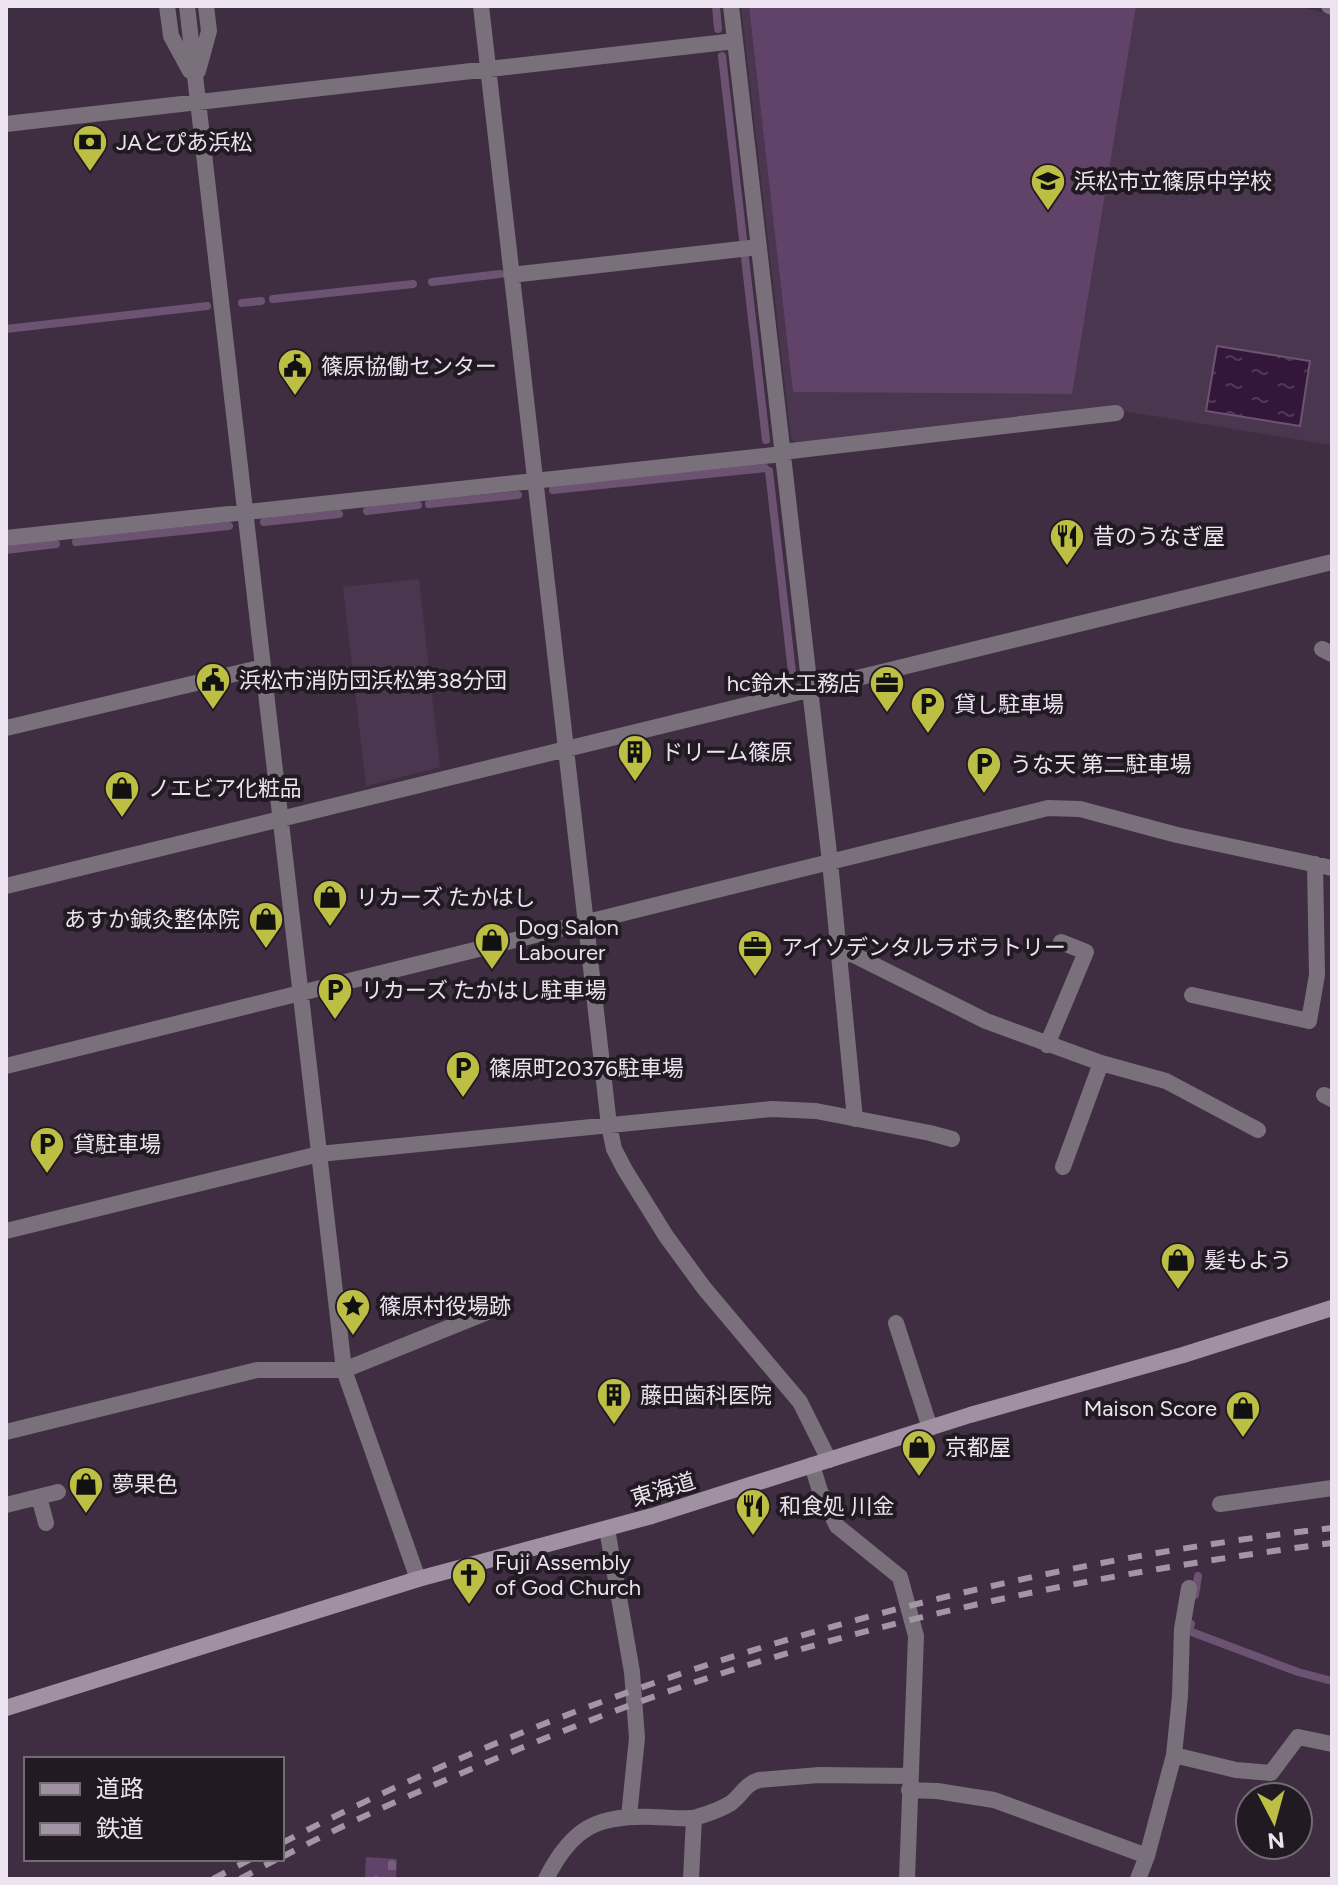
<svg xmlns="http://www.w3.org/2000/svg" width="1338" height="1885" viewBox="0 0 1338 1885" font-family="Figtree,'Noto Sans JP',sans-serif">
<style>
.built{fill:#4b364f}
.grass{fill:#614268}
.cemetery{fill:url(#cemetery-stones)}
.water{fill:url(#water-ripples);stroke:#6c5371;stroke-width:2}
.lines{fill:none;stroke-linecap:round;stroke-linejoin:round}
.stream{stroke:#6c5371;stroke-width:8}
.minor{stroke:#79707b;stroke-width:16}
.secondary{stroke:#9f91a1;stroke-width:16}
.rail{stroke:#a295a5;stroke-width:6;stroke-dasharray:14 14;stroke-linecap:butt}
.labels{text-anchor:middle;stroke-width:8;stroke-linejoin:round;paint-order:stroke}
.poi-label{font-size:22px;fill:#ede2ef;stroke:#211a23;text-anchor:start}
.street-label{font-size:22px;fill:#ede2ef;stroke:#211a23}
</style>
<defs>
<pattern id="cemetery-stones" width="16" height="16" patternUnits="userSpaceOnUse" patternTransform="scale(2)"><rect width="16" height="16" fill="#614268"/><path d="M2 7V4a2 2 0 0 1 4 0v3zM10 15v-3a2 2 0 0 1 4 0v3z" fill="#785d7e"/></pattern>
<pattern id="water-ripples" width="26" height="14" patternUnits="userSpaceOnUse" patternTransform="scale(2)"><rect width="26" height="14" fill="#35163b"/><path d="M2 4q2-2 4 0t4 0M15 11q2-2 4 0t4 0" fill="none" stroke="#533858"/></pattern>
</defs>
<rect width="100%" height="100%" fill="#3f2e42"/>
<!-- built -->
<path class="built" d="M741,6h557l34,9v430l-222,-36 -313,35 -6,-5z
M419,579l21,188 -74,19 -23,-199z"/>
<!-- grass -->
<path class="grass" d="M749,6h387l-64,388 -279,-2z"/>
<!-- cemetery -->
<path class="cemetery" d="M366,1857l31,2 -1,20h-31z"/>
<!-- water -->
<path class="water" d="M1217,346l93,15 -10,65 -94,-15z"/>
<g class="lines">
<!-- stream -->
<path class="stream" d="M716,6l2,23
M722,56l21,183
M745,258l21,182
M432,282l68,-8
M273,299l140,-15
M242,303l19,-2
M6,329l201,-23
M769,471l23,201
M553,490l212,-22
M429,504l89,-9
M367,511l51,-6
M264,522l75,-8
M76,542l153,-16
M6,550l50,-6
M1195,1595l3,-19
M1191,1624l-2,7 109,41 34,9"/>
<!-- minor -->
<path class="minor" d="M167,6l4,30 19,35
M187,6l157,1364 74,209
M481,6l128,1119 5,24 11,21 41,66 38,52 96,114 29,58
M731,6l99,856 25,257
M1329,6l3,1
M198,71l11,-40 -3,-25
M6,124l729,-83
M511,275l248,-28
M782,452l334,-39
M6,538l777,-84
M1322,649l10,5
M6,728l257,-61
M6,886l1326,-324
M839,955l13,-1 134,67 115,42 65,18 92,49
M1192,995l117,26 8,-46 -2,-111
M1047,1045l39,-93 -25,-10
M6,1066l1042,-258 32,1 97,26 155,33
M1324,1095l8,4
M1063,1167l38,-104
M6,1231l313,-77 453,-45 44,2 114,22 22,6
M896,1323l34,105
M6,1432l251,-62h87l141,-57
M812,1465l8,26 17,35 63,51 16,59 -9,243
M39,1497l7,26
M1220,1504l112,-16
M6,1505l52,-13
M607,1529l25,143 5,66 -8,78
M1174,1755l62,15 35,3 27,-36 34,7
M909,1790l28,1 57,9 153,56
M546,1879c26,-52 51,-64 108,-62 13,0 30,3 43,0 10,-3 25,-8 34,-14 11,-8 14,-19 28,-23l60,-5 91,1
M691,1879l3,-61
M1138,1879l9,-23 27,-101 6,-59 2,-67 7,-41"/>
<!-- secondary -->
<path class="secondary" d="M6,1708l412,-129 234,-63 318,-101 213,-60 149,-47"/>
<!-- rail -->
<path class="rail" d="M282,1843c321,-167 690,-274 1050,-315
M282,1857c66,-35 135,-65 203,-94 79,-33 157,-64 238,-90 198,-64 403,-103 609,-130
M213,1879l38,-20
M240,1879l37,-20"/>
</g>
<!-- icons -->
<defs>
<g id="bank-pin" transform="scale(1.8)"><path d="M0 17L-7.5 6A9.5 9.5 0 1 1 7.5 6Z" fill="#bcbf44" stroke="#211a23"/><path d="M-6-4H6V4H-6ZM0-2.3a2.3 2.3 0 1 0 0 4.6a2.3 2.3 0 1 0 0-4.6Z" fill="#111"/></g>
<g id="school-pin" transform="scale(1.8)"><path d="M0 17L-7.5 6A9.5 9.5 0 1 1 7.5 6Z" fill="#bcbf44" stroke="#211a23"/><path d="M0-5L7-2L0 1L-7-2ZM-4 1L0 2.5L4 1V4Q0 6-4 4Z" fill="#111"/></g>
<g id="civic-pin" transform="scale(1.8)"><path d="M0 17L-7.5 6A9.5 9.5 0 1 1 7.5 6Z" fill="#bcbf44" stroke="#211a23"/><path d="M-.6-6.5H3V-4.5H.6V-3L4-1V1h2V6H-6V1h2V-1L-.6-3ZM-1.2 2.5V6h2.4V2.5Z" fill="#111"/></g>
<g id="restaurant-pin" transform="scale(1.8)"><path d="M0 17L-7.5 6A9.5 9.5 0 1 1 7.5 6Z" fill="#bcbf44" stroke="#211a23"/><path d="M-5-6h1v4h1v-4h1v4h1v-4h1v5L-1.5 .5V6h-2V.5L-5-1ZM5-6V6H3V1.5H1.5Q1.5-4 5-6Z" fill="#111"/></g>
<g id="office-pin" transform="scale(1.8)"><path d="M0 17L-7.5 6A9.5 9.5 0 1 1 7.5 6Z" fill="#bcbf44" stroke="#211a23"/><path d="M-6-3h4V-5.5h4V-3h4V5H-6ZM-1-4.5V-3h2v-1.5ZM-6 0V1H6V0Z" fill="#111"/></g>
<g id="parking-pin" transform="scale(1.8)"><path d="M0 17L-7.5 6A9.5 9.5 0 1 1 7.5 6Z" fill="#bcbf44" stroke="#211a23"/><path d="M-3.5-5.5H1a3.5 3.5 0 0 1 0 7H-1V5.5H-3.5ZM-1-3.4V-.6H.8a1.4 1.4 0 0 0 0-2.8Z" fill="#111"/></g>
<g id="building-pin" transform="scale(1.8)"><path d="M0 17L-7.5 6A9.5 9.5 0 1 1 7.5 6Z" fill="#bcbf44" stroke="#211a23"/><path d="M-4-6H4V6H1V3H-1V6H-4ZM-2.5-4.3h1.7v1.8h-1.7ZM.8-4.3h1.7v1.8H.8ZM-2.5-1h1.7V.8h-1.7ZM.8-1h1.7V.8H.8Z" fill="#111"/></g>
<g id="shop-pin" transform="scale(1.8)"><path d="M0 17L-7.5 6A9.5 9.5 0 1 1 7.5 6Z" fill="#bcbf44" stroke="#211a23"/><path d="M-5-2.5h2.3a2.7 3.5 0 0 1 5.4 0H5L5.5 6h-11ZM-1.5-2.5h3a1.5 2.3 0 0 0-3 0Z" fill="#111"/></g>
<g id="sight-pin" transform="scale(1.8)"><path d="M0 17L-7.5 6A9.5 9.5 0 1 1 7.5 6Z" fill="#bcbf44" stroke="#211a23"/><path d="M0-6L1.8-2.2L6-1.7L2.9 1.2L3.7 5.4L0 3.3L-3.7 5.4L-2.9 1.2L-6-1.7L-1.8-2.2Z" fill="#111"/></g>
<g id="church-pin" transform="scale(1.8)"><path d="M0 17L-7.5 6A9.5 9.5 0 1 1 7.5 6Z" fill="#bcbf44" stroke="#211a23"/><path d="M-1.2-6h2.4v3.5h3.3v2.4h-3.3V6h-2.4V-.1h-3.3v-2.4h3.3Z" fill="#111"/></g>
</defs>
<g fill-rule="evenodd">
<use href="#bank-pin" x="90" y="142"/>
<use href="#school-pin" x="1048" y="181"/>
<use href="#civic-pin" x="295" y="366"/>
<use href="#restaurant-pin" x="1067" y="536"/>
<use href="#civic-pin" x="213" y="680"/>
<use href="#office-pin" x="887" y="683"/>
<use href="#parking-pin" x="928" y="704"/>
<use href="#building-pin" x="635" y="752"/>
<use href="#parking-pin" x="984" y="764"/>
<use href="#shop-pin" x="122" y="788"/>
<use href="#shop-pin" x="330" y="897"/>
<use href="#shop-pin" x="266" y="919"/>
<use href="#shop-pin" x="492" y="940"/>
<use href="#office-pin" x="755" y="947"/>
<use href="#parking-pin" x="335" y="990"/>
<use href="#parking-pin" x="463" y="1068"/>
<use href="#parking-pin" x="47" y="1144"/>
<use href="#shop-pin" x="1178" y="1260"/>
<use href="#sight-pin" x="353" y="1306"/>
<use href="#building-pin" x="614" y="1395"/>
<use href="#shop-pin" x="1243" y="1408"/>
<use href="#shop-pin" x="919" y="1447"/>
<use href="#shop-pin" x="86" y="1484"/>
<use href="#restaurant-pin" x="753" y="1506"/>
<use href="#church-pin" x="469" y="1575"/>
</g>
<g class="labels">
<!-- poi labels -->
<g class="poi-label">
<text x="116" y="150">JAとぴあ浜松</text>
<text x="1074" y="189">浜松市立篠原中学校</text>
<text x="321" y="374">篠原協働センター</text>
<text x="1093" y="544">昔のうなぎ屋</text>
<text x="239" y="688">浜松市消防団浜松第38分団</text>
<text x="861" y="691" text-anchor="end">hc鈴木工務店</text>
<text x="954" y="712">貸し駐車場</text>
<text x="661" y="760">ドリーム篠原</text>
<text x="1010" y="772">うな天 第二駐車場</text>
<text x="148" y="796">ノエビア化粧品</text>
<text x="356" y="905">リカーズ たかはし</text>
<text x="240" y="927" text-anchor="end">あすか鍼灸整体院</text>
<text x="518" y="935">Dog Salon<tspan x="518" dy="25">Labourer</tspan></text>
<text x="781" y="955">アイソデンタルラボラトリー</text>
<text x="361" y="998">リカーズ たかはし駐車場</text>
<text x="489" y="1076">篠原町20376駐車場</text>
<text x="73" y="1152">貸駐車場</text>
<text x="1204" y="1268">髪もよう</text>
<text x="379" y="1314">篠原村役場跡</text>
<text x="640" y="1403">藤田歯科医院</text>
<text x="1217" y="1416" text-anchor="end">Maison Score</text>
<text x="945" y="1455">京都屋</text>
<text x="112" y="1492">夢果色</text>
<text x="779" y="1514">和食処 川金</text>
<text x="495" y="1570">Fuji Assembly<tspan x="495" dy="25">of God Church</tspan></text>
</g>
<!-- street labels -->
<g class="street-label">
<text transform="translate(663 1489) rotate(-17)" y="8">東海道</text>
</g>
</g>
<!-- border -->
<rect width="1338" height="1885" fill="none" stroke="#ede2ef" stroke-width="16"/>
<!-- legend -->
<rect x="24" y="1757" width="260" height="104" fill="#211a23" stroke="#736a75" stroke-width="2"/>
<rect x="40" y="1783" width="40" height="12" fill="#9f91a1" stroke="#736a75" stroke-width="2"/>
<text x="96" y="1797" font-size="24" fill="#ede2ef">道路</text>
<rect x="40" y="1823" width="40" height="12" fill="#a295a5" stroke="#736a75" stroke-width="2"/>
<text x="96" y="1837" font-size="24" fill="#ede2ef">鉄道</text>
<!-- north arrow -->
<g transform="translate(1274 1821) rotate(174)"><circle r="38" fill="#211a23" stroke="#736a75" stroke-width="2"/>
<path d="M0-6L14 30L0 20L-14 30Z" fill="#bcbf44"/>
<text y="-12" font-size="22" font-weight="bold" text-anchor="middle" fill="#ede2ef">N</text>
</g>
</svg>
